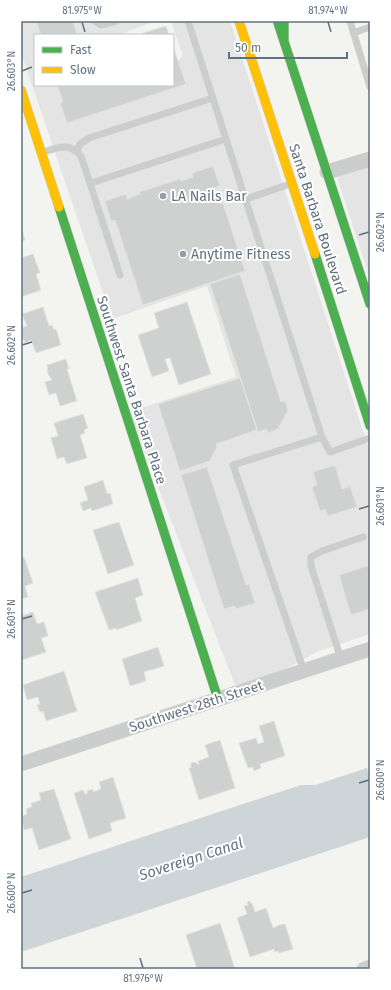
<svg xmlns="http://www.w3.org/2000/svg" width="391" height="990" viewBox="0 0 391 990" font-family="'Fira Sans',sans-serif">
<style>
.built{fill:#e3e4e3}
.water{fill:#ced5d8}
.building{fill:#cfd0d0;stroke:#e2e2e0}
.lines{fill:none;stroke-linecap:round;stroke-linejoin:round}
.fast-casing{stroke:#cecfcf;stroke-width:10}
.slow-casing{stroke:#cecfcf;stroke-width:10}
.lane{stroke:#cccdcd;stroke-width:7}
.street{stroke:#cccdcd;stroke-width:15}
.fast{stroke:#4caf50;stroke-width:9}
.slow{stroke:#ffc107;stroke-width:9}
.ticks{fill:none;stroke:#617181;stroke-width:1.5}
.poi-dot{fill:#949ea8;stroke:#fff;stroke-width:1.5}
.labels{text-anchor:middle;stroke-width:4;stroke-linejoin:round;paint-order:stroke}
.poi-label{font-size:14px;fill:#617181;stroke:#fff;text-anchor:start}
.street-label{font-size:14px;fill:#617181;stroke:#fff}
.water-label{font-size:15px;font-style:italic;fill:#627a86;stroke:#fff}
.neatline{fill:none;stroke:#617181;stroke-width:1.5}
.ticks-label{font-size:10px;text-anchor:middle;fill:#617181}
</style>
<rect width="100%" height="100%" fill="#f3f3f0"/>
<!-- built -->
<path class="built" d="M21,21h134l-36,14h-84v50h138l5,-23 4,-5v-4l-11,-32h59l140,432v181l-51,17 -46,25 -38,9 -106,-273 107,-35 -29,-91 -95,33 -91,-266z
M370,154v124l-37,-113z"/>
<!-- water -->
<path class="water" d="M367,768l3,10v59l-349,115v-75l280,-92h14z"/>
<!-- building -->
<path class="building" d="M36,21h37l4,14h-36z
M166,26l3,9h-27l1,-2z
M173,46l13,38 -119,39 -7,-20 3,-1 -6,-17h116z
M213,166l7,20 -6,2 6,16 3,-1 22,68 -102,34 -28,-85 -4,1 -6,-20 21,-7 1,5 13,-5 -1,-2 41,-13 1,2 12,-4 -1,-4z
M21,227l4,13 -4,2z
M33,254l7,19 -4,1 5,16 -20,7v-39z
M240,274l41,128 4,-1 3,9 -10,19 -10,4 -1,-4 -9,3 -48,-148z
M187,302l24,72 -32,11 -9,-27 -5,1 4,12 -17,6 -14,-42 21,-7 -5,-15z
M43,307l6,19 3,-1 2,5 2,-1 5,16 -25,8 -5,-13 -6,3 -4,-10v-5l6,-2 -5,-12z
M66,359l3,10h-2l10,32 -17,5 -4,-13 -7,2 -4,-13 7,-2 -4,-6 -1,-9z
M240,378l17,52 -41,14 1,3 -7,14 -30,10 -22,-67z
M83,414l5,14 -4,2 1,3 -5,2 7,23 -20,6 -3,-7 -7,2 -6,-21 7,-2 -4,-13z
M335,465l7,24 8,-3 7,21 -29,9 -3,-7 -5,2 -8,-24 5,-2 -4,-13z
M207,467l39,118 3,-1 6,19 -19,6 -1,-3 -11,3 -43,-134z
M103,480l4,14 3,-1 3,11 -21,7 -1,-3 -8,3 -3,-8 8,-3 -4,-13z
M119,522l15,43 -26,9 -15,-44z
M24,557l9,26 -8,3 3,11 -7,2v-41z
M370,565v44l-19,6 -12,-40z
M138,578l5,17 -8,3 7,23 -26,9v-2l-7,2 -14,-38z
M33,612l4,12 7,-2 4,14 -7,2 5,14 -24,8 -1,-44z
M158,647l6,19 -20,6 2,9 -16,5 -8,-27z
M64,671l13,40 -31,10 -3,-10 -3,1 -3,-7 3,-1 -2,-7 -11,3 -4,-15z
M274,721l11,35 -25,8 1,4 -7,3 -1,-4 -5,1 -9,-25 17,-5 2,6 6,-2 -5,-16z
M220,740l15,48 -36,12 -10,-32h2v-5l4,-1 4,3 -1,-4 11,-4 -4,-12z
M113,777l13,41 -16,5 2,8 -23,8 -15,-46 9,-3 2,4h2v-3l6,-2v3l8,-3 -2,-7z
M54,789l17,50 -32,11 -7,-22 -8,2 -3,-13 6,-3 -1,-5 6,-2 -1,-4 10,-3 -2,-7z
M250,901l1,3 1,-1 3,9 11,-4 7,20 6,-3 6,-1 8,25 -14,4 -1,-2 -3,1 -1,-3 -24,8 -13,-39 10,-4 -3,-8 4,-1 -1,-3z
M220,923l15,46h-38l-11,-34z"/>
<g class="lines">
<!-- fast casing -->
<g class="fast-casing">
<path id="fast" d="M284,21v20
M278,23l92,281
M59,207l159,492
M315,254l55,172"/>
</g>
<!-- slow casing -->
<g class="slow-casing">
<path id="slow" d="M239,21l76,233
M21,90l38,117"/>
</g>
<!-- lane -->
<path class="lane" d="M95,21l6,4 15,-4
M188,21l134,416 -89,28 71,206
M350,21l20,66
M353,33l17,-6
M77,151l3,-7 9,-6 124,-40
M44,152c15,-5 25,-10 37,4l39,119
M91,183l135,-44
M246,199l44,-15
M322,437l8,15 40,-14
M341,659l-30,-93v-9l11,-6 41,-14"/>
<!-- street -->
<path class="street" d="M327,172l43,-13
M21,764l349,-115
M364,969l6,-2"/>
<!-- fast -->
<use href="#fast" class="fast"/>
<!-- slow -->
<use href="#slow" class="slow"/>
</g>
<!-- ticks -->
<path class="ticks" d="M82,22l3,10M328,22l3,10M22,71l10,-4M359,235l10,-3M22,345l10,-3M359,509l10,-3M22,619l10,-3M359,783l10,-3M22,893l10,-3M140,958l3,10"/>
<!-- markers -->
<g class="poi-dot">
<circle cx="163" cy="196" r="4"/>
<circle cx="183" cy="254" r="4"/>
</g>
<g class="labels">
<!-- poi labels -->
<g class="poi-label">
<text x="171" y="201">LA Nails Bar</text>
<text x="191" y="259">Anytime Fitness</text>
</g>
<!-- street labels -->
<g class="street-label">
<text transform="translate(318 219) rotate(72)" y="5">Santa Barbara Boulevard</text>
<text transform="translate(132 390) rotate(72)" y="5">Southwest Santa Barbara Place</text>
<text transform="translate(196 706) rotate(-18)" y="5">Southwest 28th Street</text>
</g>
<!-- water labels -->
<g class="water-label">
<text transform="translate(191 859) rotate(-18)" y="5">Sovereign Canal</text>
</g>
</g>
<!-- border -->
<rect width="391" height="990" fill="none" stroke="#ffffff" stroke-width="44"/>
<!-- legend -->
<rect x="34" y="34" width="140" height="52" fill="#ffffff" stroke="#c0c6cd"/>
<rect x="42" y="47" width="20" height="6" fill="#4caf50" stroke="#c0c6cd"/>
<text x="70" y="54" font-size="12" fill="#617181">Fast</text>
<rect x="42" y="67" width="20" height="6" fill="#ffc107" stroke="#c0c6cd"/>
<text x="70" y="74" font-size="12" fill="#617181">Slow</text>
<!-- scale -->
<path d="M229 52v6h118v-6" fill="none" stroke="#617181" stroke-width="2"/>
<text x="235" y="52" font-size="12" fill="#617181" stroke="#ffffff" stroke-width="3" paint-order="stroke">50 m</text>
<rect x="22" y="22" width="347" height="946" class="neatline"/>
<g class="ticks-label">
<text x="82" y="14">81.975°W</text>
<text x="328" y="14">81.974°W</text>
<text transform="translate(11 71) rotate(-90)" y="4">26.603°N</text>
<text transform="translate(380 232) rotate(-90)" y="4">26.602°N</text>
<text transform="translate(11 345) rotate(-90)" y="4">26.602°N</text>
<text transform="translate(380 506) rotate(-90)" y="4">26.601°N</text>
<text transform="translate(11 619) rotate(-90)" y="4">26.601°N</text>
<text transform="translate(380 780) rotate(-90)" y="4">26.600°N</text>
<text transform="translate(11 893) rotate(-90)" y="4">26.600°N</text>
<text x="143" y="982">81.976°W</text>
</g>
</svg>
